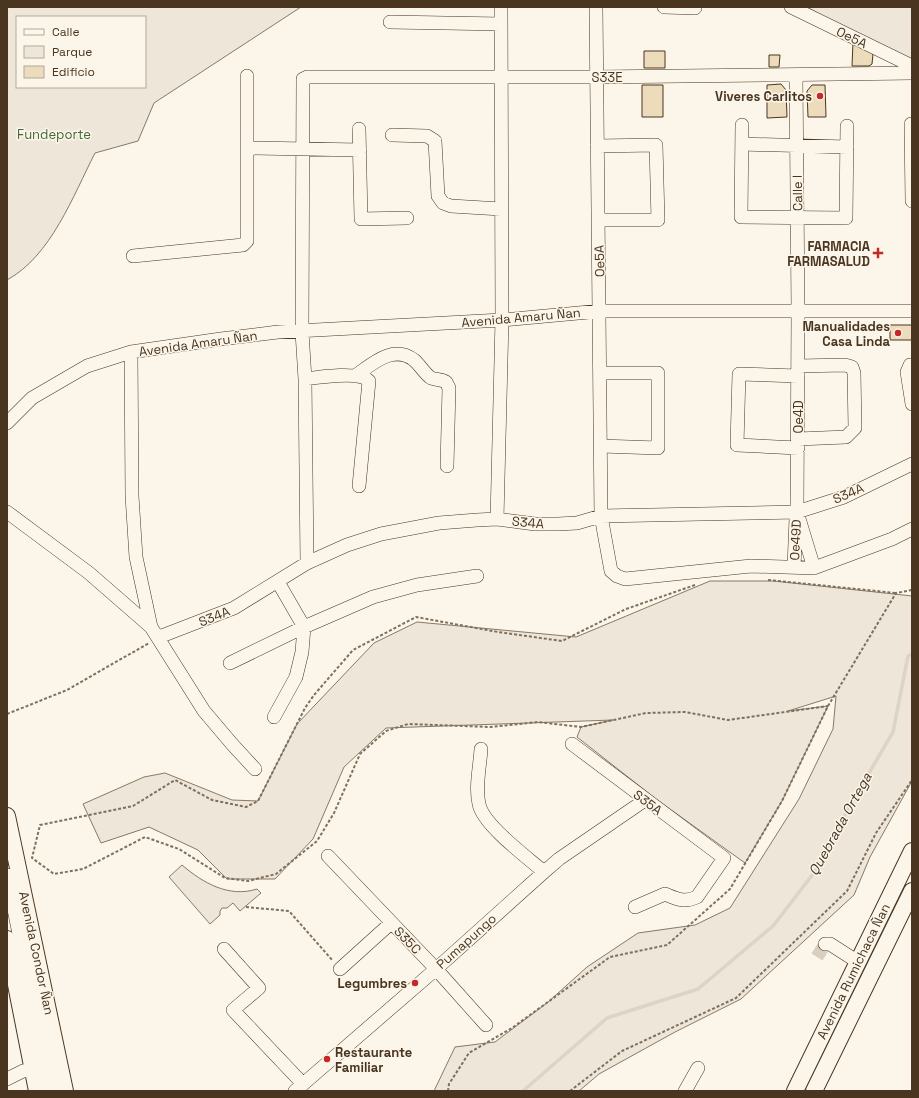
<svg xmlns="http://www.w3.org/2000/svg" width="919" height="1098" viewBox="0 0 919 1098" font-family="'Space Grotesk',sans-serif">
<style>
.green{fill:#ede6d9;stroke:#887966;fill-rule:evenodd}
.lines{fill:none;stroke-linecap:round;stroke-linejoin:round}
.stream{stroke:#dcd4c6;stroke-width:3.5}
.building{fill:#ecdcbc;stroke:#4a3520}
.minor-tunnel{stroke:#d8cfc1;stroke-width:13;stroke-dasharray:13 6;stroke-linecap:butt}
.minor-casing{stroke:#4a3520;stroke-width:14}
.major-casing{stroke:#4a3520;stroke-width:18}
.path{stroke:#7f6f5c;stroke-width:2;stroke-dasharray:3 2;stroke-linecap:butt}
.minor{stroke:#fbf6e9;stroke-width:13}
.major{stroke:#fbf6e9;stroke-width:16}
.poi-dot{fill:#c62828;stroke:#fbf6e9;stroke-width:1.5}
.labels{text-anchor:middle;stroke-width:3;stroke-linejoin:round;paint-order:stroke}
.street-label{font-size:13px;fill:#4a3520;stroke:#fbf6e9}
.poi-label{font-size:13px;font-weight:bold;fill:#4a3520;stroke:#fbf6e9;text-anchor:end}
.park-label{font-size:13px;fill:#436837;stroke:#fbf6e9}
.water-label{font-size:14px;font-style:italic;fill:#4a3520;stroke:#fbf6e9}
</style>
<rect width="100%" height="100%" fill="#fbf6e9"/>
<!-- green -->
<path class="green" d="M7,7h294l-147,96 -16,38 -43,12c-22,43 -44,103 -88,127zM17,17h128v70h-128z
M806,7h106v55z
M710,581h64l138,15v185l-42,76 -16,38 -113,104 -66,33 -76,42 -20,17h-145l21,-44 40,-5 52,-39 40,-36 51,-34 57,-8 35,-17 69,-109 34,-70 3,-33 -48,15 40,-5 -46,95 -37,62 -89,-64 -79,-62 4,-10 32,-7 -227,8 -42,39 -31,72 -38,40h-48l-29,-29 -49,-23 -48,16 -18,-39 61,-27 21,-4 67,27 26,1 39,-77 77,-81 43,-21 159,15z
M182,865c21,18 47,33 75,24l4,4 -21,18 -7,-8 -6,5h-5l-2,3v4l-10,9 -41,-47z"/>
<g class="lines">
<!-- stream -->
<path class="stream" d="M523,1091l84,-73 91,-29 75,-63 47,-61 28,-56 45,-77 15,-76 4,-2"/>
</g>
<!-- building -->
<path class="building" d="M853,42l20,12 -1,10 -3,2h-17z
M644,51h21v17h-21z
M769,55h11l-1,12h-10z
M781,84l5,6 1,27 -20,1v-33z
M642,85h21v32h-21z
M812,85h13l1,32h-18l-1,-26z
M890,325h22v15h-22z"/>
<g class="lines">
<!-- minor-tunnel -->
<path class="minor-tunnel" d="M817,957l8,-13"/>
<!-- minor casing -->
<g class="minor-casing">
<path id="minor" d="M596,7l5,509 10,55 6,5 8,3 126,-13 63,2 78,-29 20,-10
M664,7l31,1
M791,7l121,59
M390,22l111,2
M796,75l2,236 -1,201 17,56
M911,124l1,77
M742,125l-1,92 105,1 1,-92
M359,129l2,90 46,-1
M392,135l35,1 8,5 3,55 5,7 8,3 50,3
M742,144l105,3
M597,146l59,-1 2,75h-60
M247,148l113,2
M133,256l110,-11 4,-4v-165
M131,352l1,144 4,61 15,70
M912,365h-2l-3,7 5,32
M600,373h58v75l-57,-2
M355,376c17,-12 38,-32 59,-16 6,5 11,14 17,18 5,2 10,1 15,4l3,6 -2,78
M305,379c14,-2 55,-8 64,2l-10,105
M7,423l25,-25 55,-32 44,-14 90,-13 57,-7 224,-12 98,-9h312
M798,439l48,-2 9,-9 -1,-55 -2,-6 -7,-2 -47,1
M798,448l-61,-3 2,-71 59,2
M7,512l82,61 62,54 53,84 28,33 23,25
M497,519l5,-199 -1,-313
M307,563l-2,-184 -3,-47 1,-253 4,-2h290l315,-4
M794,567l2,-49
M159,637l75,-29 73,-45 40,-18 34,-11 58,-11 38,-3 20,-1 38,5h23l19,-1 24,-7 196,-4 47,-15 68,-33
M230,663l74,-36 69,-30 44,-12 60,-9
M274,717l22,-40 6,-25 2,-25 -26,-45
M572,744l152,114 -27,39c-13,6 -20,2 -32,-3l-30,13
M481,749c-1,17 -6,38 -2,55 4,21 48,53 65,68
M328,856l108,113 50,56
M7,875l44,216
M825,944h5l28,18
M224,949l35,39 -26,22 70,74
M340,969l51,-46
M7,1079l16,-8 19,-2
M295,1091l141,-122 108,-97 15,-13 86,-59
M685,1091l13,-23"/>
</g>
<!-- major casing -->
<g class="major-casing">
<path id="major" d="M7,816l58,275
M7,939l30,152
M795,1091l117,-240
M814,1091l98,-200"/>
</g>
<!-- path -->
<path class="path" d="M768,580l128,13
M695,585l-69,24 -64,32 -64,-9 -82,-15 -63,33 -39,45 -9,13 -47,93 -12,6 -34,-7 -37,-20 -42,26 -93,19 -8,33 22,16 29,-5 62,-32 34,12 46,29 23,3 28,-7 41,-33 17,-28 26,-59 26,-23 22,-7 83,3 47,-5 43,5 65,-14 39,-1 43,8 100,-14
M7,714l60,-24 82,-47
M246,907l43,4 44,50
M448,1091l1,-7 20,-31 43,-25 98,-71 57,-12 63,-56 52,-88 46,-95 68,-113 16,-3
M570,1091l52,-40 114,-53 111,-107 29,-58 36,-53"/>
<!-- minor -->
<use href="#minor" class="minor"/>
<!-- major -->
<use href="#major" class="major"/>
</g>
<!-- markers -->
<g class="poi-dot">
<circle cx="820" cy="96" r="4"/>
<path d="M876 247h4v4h4v4h-4v4h-4v-4h-4v-4h4z"/>
<circle cx="898" cy="333" r="4"/>
<circle cx="415" cy="983" r="4"/>
<circle cx="327" cy="1059" r="4"/>
</g>
<g class="labels">
<!-- street labels -->
<g class="street-label">
<text transform="translate(852 37) rotate(26)" y="5">Oe5A</text>
<text x="607" y="82">S33E</text>
<text transform="translate(797 193) rotate(-91)" y="5">Calle I</text>
<text transform="translate(599 261) rotate(-91)" y="5">Oe5A</text>
<text transform="translate(521 317) rotate(-5)" y="5">Avenida Amaru Ñan</text>
<text transform="translate(198 343) rotate(-8)" y="5">Avenida Amaru Ñan</text>
<text transform="translate(798 417) rotate(-90)" y="5">Oe4D</text>
<text transform="translate(848 493) rotate(-23)" y="5">S34A</text>
<text transform="translate(528 522) rotate(5)" y="5">S34A</text>
<text transform="translate(795 540) rotate(-87)" y="5">Oe49D</text>
<text transform="translate(214 616) rotate(-22)" y="5">S34A</text>
<text transform="translate(648 802) rotate(37)" y="5">S35A</text>
<text transform="translate(408 940) rotate(46)" y="5">S35C</text>
<text transform="translate(466 941) rotate(-42)" y="5">Pumapungo</text>
<text transform="translate(37 953) rotate(78)" y="5">Avenida Condor Ñan</text>
<text transform="translate(853 971) rotate(-64)" y="5">Avenida Rumichaca Ñan</text>
</g>
<!-- poi labels -->
<g class="poi-label">
<text x="812" y="101">Viveres Carlitos</text>
<text x="870" y="251">FARMACIA<tspan x="870" dy="15">FARMASALUD</tspan></text>
<text x="890" y="331">Manualidades<tspan x="890" dy="15">Casa Linda</tspan></text>
<text x="407" y="988">Legumbres</text>
<text x="335" y="1057" text-anchor="start">Restaurante<tspan x="335" dy="15">Familiar</tspan></text>
</g>
<!-- park labels -->
<g class="park-label">
<text x="54" y="139">Fundeporte</text>
</g>
<!-- water labels -->
<g class="water-label">
<text transform="translate(840 824) rotate(-61)" y="5">Quebrada Ortega</text>
</g>
</g>
<!-- border -->
<rect width="919" height="1098" fill="none" stroke="#4a3520" stroke-width="16"/>
<!-- legend -->
<rect x="16" y="16" width="130" height="72" fill="#fbf6e9" stroke="#b4a999"/>
<rect x="24" y="29" width="20" height="6" fill="#fbf6e9" stroke="#b4a999"/>
<text x="52" y="36" font-size="12" fill="#4a3520">Calle</text>
<rect x="24" y="46" width="20" height="12" fill="#ede6d9" stroke="#b4a999"/>
<text x="52" y="56" font-size="12" fill="#4a3520">Parque</text>
<rect x="24" y="66" width="20" height="12" fill="#ecdcbc" stroke="#b4a999"/>
<text x="52" y="76" font-size="12" fill="#4a3520">Edificio</text>
</svg>
